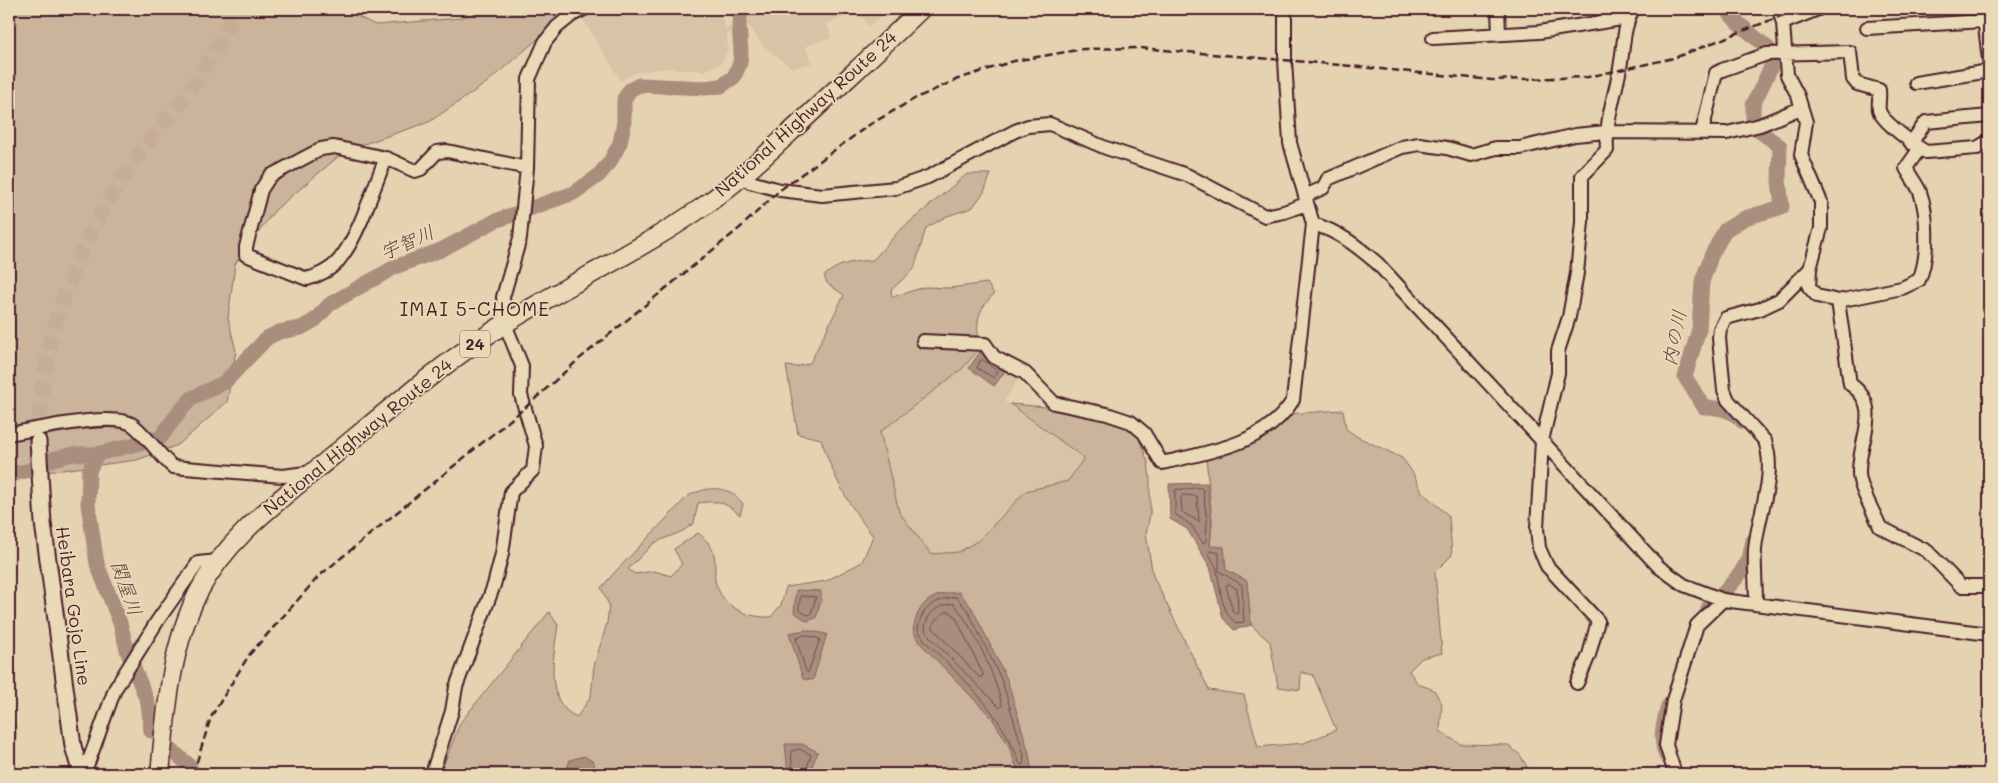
<svg xmlns="http://www.w3.org/2000/svg" width="1998" height="783" viewBox="0 0 1998 783" font-family="Mali,'Klee One',sans-serif">
<style>
.built{fill:#d7c3a5}
.green{fill:#cab49b;stroke:#8a6a63}
.water{fill:#a98d7d;stroke:#83615c}
.lines{fill:none;stroke-linecap:round;stroke-linejoin:round}
.shore{stroke:#704b4c;stroke-width:1}
.river{stroke:#a98d7d;stroke-width:15}
.major-tunnel{stroke:#c5ae95;stroke-width:15;stroke-dasharray:15 8;stroke-linecap:butt}
.minor-casing{stroke:#4a1f2b;stroke-width:16}
.major-casing{stroke:#4a1f2b;stroke-width:19}
.highway-casing{stroke:#4a1f2b;stroke-width:21}
.minor{stroke:#ead9b6;stroke-width:12}
.major{stroke:#ead9b6;stroke-width:15}
.highway{stroke:#ead9b6;stroke-width:18}
.rail{stroke:#4a1f2b;stroke-width:2.5;stroke-dasharray:8 4;stroke-linecap:butt}
.labels{text-anchor:middle;stroke-width:4;stroke-linejoin:round;paint-order:stroke}
.shield{fill:#ead9b6;stroke:#7a5755;stroke-width:1}
.shield-label{font-size:16px;font-weight:bold;fill:#4a1f2b}
.street-label{font-size:18px;fill:#4a1f2b;stroke:#ead9b6}
.water-label{font-size:19px;font-style:italic;fill:#623a40;stroke:#ead9b6}
.neighbourhood-label{font-size:19px;letter-spacing:1px;fill:#4a1f2b;stroke:#ead9b6}
</style>
<rect width="100%" height="100%" fill="#e4d2b0"/>
<filter id="ink" filterUnits="userSpaceOnUse"><feTurbulence type="fractalNoise" baseFrequency=".02" numOctaves="2"/><feDisplacementMap in="SourceGraphic" scale="10" xChannelSelector="R" yChannelSelector="G"/><feConvolveMatrix kernelMatrix="1 2 1 2 8 2 1 2 1" color-interpolation-filters="sRGB"/></filter>
<g filter="url(#ink)">
<!-- built -->
<path class="built" d="M592,9h126l8,19 21,-8 2,-11h140l-21,18 -8,-15 -33,11 4,15 -23,7 -2,4 6,14 -20,5 -30,-23 -13,-20 -22,9 1,16 -7,13 -17,8 -39,-3 -30,5 -14,8 -41,-67z
M980,348l41,28 -17,25 80,57 -16,23 -42,10 -47,49 -20,12 -28,2 -32,-42 -19,-80 82,-63z"/>
<!-- green -->
<path class="green" d="M9,9h334l32,16 85,-7 28,-9h85l-88,75 -56,38 -83,28 -71,60 -40,54 -7,54 8,33 -9,51 -49,43 -41,15 -128,17z
M967,174h24l-7,18 -12,16 -25,8 -21,12 -12,41 -23,21 1,7 33,-10 25,1 37,-5 7,11c-19,19 -18,29 -14,54l-18,21 -82,63 19,80 32,42 28,-2 20,-12 47,-49 42,-10 16,-23 -74,-54 37,3 57,10 26,12 8,7 10,26 2,17v35l-4,20 7,42 56,114 35,5 14,52 46,-4 32,-13 -23,-55 -12,-3 -1,18 -22,-3 -8,-45 -19,-17 -4,-44 -21,-11 -16,-24 2,-25 -6,-64 82,-43 55,-4 3,19 10,7 46,22 11,15 9,19 27,24 3,39 -17,17 7,81 -20,5 -13,13 9,13 16,6 8,14 -2,27 20,13 48,1 12,10 10,17 -1,2h-1089l20,-51 89,-111 9,13c-4,29 -15,78 19,92l14,-21 3,-30 13,-43 2,-18 -8,-17 14,-16 73,-76c20,-10 41,-12 55,8l-3,11c-15,-13 -22,-15 -42,-12l-4,20 -11,8 -29,12 -26,26 7,5 19,-3 17,5 11,-12 -8,-15 24,-16c13,10 18,19 17,35 0,4 -1,9 0,12 6,26 30,38 56,37l10,-12 5,-18 40,-6 36,-19 11,-26c-26,-33 -39,-58 -52,-97l-23,-5 -12,-68 10,1 14,-4 34,-68 -17,-12 -3,-7c14,-13 31,-15 49,-16l26,-29z"/>
<!-- water -->
<path class="water" d="M980,352l26,18 -12,16 -25,-18z
M1207,483l5,38 -2,25 14,1 2,23 21,11 4,44 -17,5 -11,-12 -13,-51 -23,-38 -17,-10 -1,-35z
M796,590l25,1v9l-5,18 -9,3 -13,-9z
M959,592l13,16 35,71 22,74 3,21h-13l-11,-30 -16,-26 -71,-74 -8,-13c5,-29 17,-37 46,-39z
M805,630l22,4 -14,46 -10,-1 -14,-46z
M785,744h17l16,8 -9,22h-21z
M584,756l10,6 1,12h-30l5,-14z"/>
<g class="lines">
<!-- shore -->
<path class="shore" d="M983,360l14,11 -3,7 -17,-10 3,-7z
M1201,488l2,2 4,31 -1,20 -3,2 -12,-18 -16,-11v-24z
M1183,495l14,1 2,26 -17,-10 -1,-15z
M1211,551l8,2v18l23,14 2,37 -8,1c-16,-13 -15,-33 -19,-52 0,-4 -6,-12 -8,-17z
M1229,584l8,5 1,23 -1,2 -4,-2 -7,-26z
M801,596l15,1 -5,17 -4,1 -8,-5z
M956,597l12,14 34,70 22,73 -1,11 -3,-1c-20,-54 -56,-84 -95,-123l-7,-11c2,-22 17,-31 38,-33z
M954,604c20,23 41,72 48,101l-2,3 -70,-71 -5,-8c1,-15 14,-26 29,-25z
M945,612h6l5,6 27,56 -1,3h-3l-46,-49 1,-6z
M805,635l15,4 -12,34 -2,-2 -10,-32z
M793,774l-2,-23 9,-2 11,6 -6,19"/>
<!-- river -->
<path class="river" d="M1726,9l11,13 32,27 3,16 -19,40v15l6,11 21,15 -1,34 3,27 -37,11 -20,12 -14,26 -9,26 -3,47 -14,48 19,30c16,1 28,2 39,15
M97,454l-8,17 -1,33 9,60 23,59 8,30 20,50 3,28
M9,475l21,-5 23,-11 21,-5h23l63,-16 19,-26 13,-14 33,-16 42,-44 12,-6 22,-4 14,-8 15,-16 65,-37 46,-17 54,-29 79,-28 24,-17 12,-14 10,-19 4,-21v-23l6,-9 9,-5 66,3 16,-2 13,-9 6,-14 1,-11 -2,-28 2,-15
M1708,608c23,-25 39,-33 45,-68
M9,729v7
M170,749l19,16 4,9
M1666,756c-7,-19 -3,-30 2,-50"/>
<!-- major-tunnel -->
<path class="major-tunnel" d="M38,441c2,-19 2,-38 5,-57 10,-78 41,-148 84,-213 20,-30 46,-57 67,-87 16,-24 30,-49 43,-75"/>
<!-- minor casing -->
<g class="minor-casing">
<path id="minor" d="M1498,9l1,25
M1779,9l4,14 4,52 11,21 8,26 -5,33 20,47v26l-11,41 -1,18 8,9 21,5 12,83c34,23 8,56 9,89 0,15 15,39 21,54l47,24 34,35h28
M1983,9l6,51
M1783,23l35,-14
M1867,28l117,-7
M1433,38l106,-6 89,-14
M1916,83l73,-12
M1702,132l14,-59 6,-3 45,-16 83,-2 3,27 4,5 22,6c1,6 -1,14 0,20 2,11 37,36 47,42l51,-4 12,-7
M1911,143l15,-21 63,-6
M334,147l52,11c-13,30 -27,78 -47,102 -7,9 -21,16 -32,19l-61,-24v-8l15,-57 9,-14 51,-27z
M386,158l29,13 6,-2 16,-17 10,-1 80,17
M743,176l7,6 30,8 42,5 74,-7 32,-11 87,-46 13,-5 22,-2 56,24 81,27 78,41 19,-4 22,-8
M1305,196l18,-8 5,-9 74,-32 17,-3 28,4 24,7 25,-7h24l55,-13 31,-3 121,1 33,-8 41,-17
M1313,224c25,7 44,22 64,39l282,304 25,18 39,15 266,34
M1838,301l64,-13 17,-8c10,-23 9,-66 1,-88 -4,-9 -10,-16 -14,-24l14,-20
M923,341l62,3 9,13 31,16 29,30 53,11 24,8 13,11 18,30c47,-11 105,-19 131,-63l20,-176 -23,-81 -5,-83v-51
M9,434c24,-4 105,-23 124,-9 15,12 26,30 40,42l110,9 30,-4
M1756,603c0,-18 -2,-37 -1,-54 3,-36 22,-73 10,-108l-37,-41 -4,-10 -5,-52 1,-9 6,-11 34,-9 19,-9 31,-31
M1577,683l12,-28 9,-34 -51,-55 -8,-18 -2,-20 5,-87 16,-68v-22l11,-34 8,-44 5,-51v-46l25,-26c-2,-27 7,-51 12,-77 5,-22 3,-44 14,-64
M81,774l6,-8 28,-77 43,-69 40,-57 20,-2
M432,774l20,-63 4,-24 38,-102 8,-31 9,-62 22,-22 3,-24 -15,-51 1,-29 -17,-42 -2,-27 17,-59 7,-70 2,-89 16,-37 12,-15 15,-12 12,-6
M1675,774l-9,-29 7,-45 24,-75 26,-25"/>
</g>
<!-- major casing -->
<g class="major-casing">
<path id="major" d="M38,441l5,82 30,223 8,28"/>
</g>
<!-- highway casing -->
<g class="highway-casing">
<path id="highway" d="M160,774c6,-61 10,-125 38,-181 27,-52 75,-88 120,-125 61,-50 121,-103 188,-145 65,-40 135,-73 198,-117 34,-24 64,-53 94,-81 41,-39 83,-77 123,-116"/>
</g>
<!-- minor -->
<use href="#minor" class="minor"/>
<!-- major -->
<use href="#major" class="major"/>
<!-- highway -->
<use href="#highway" class="highway"/>
<!-- rail -->
<path class="rail" d="M193,774l18,-57 38,-62 70,-79 207,-169 52,-47 163,-133 39,-37 89,-65 47,-27 42,-19 56,-18 69,-12 56,-1 191,16 162,16 96,-3 86,-19 125,-49"/>
</g>
</g>
<g class="labels">
<!-- shield labels -->
<rect class="shield" x="460" y="330.5" width="30" height="27" rx="4"/>
<g class="shield-label">
<text x="475" y="350">24</text>
</g>
<!-- street labels -->
<g class="street-label">
<text transform="translate(806 114) rotate(-42)" y="6">National Highway Route 24</text>
<text transform="translate(358 437) rotate(-39)" y="6">National Highway Route 24</text>
<text transform="translate(73 606) rotate(82)" y="6">Heibara Gojo Line</text>
</g>
<!-- water labels -->
<g class="water-label">
<text transform="translate(407 242) rotate(-24)" y="7">宇智川</text>
<text transform="translate(1674 338) rotate(-79)" y="7">内の川</text>
<text transform="translate(127 588) rotate(71)" y="7">関屋川</text>
</g>
<!-- neighbourhood labels -->
<g class="neighbourhood-label">
<text x="475" y="316">IMAI 5-CHOME</text>
</g>
</g>
<!-- margin -->
<rect width="1998" height="783" fill="none" stroke="#ead9b6" stroke-width="30"/>
<rect x="15" y="15" width="1968" height="753" fill="none" stroke="#4a1f2b" stroke-width="2" filter="url(#ink)"/>
</svg>
